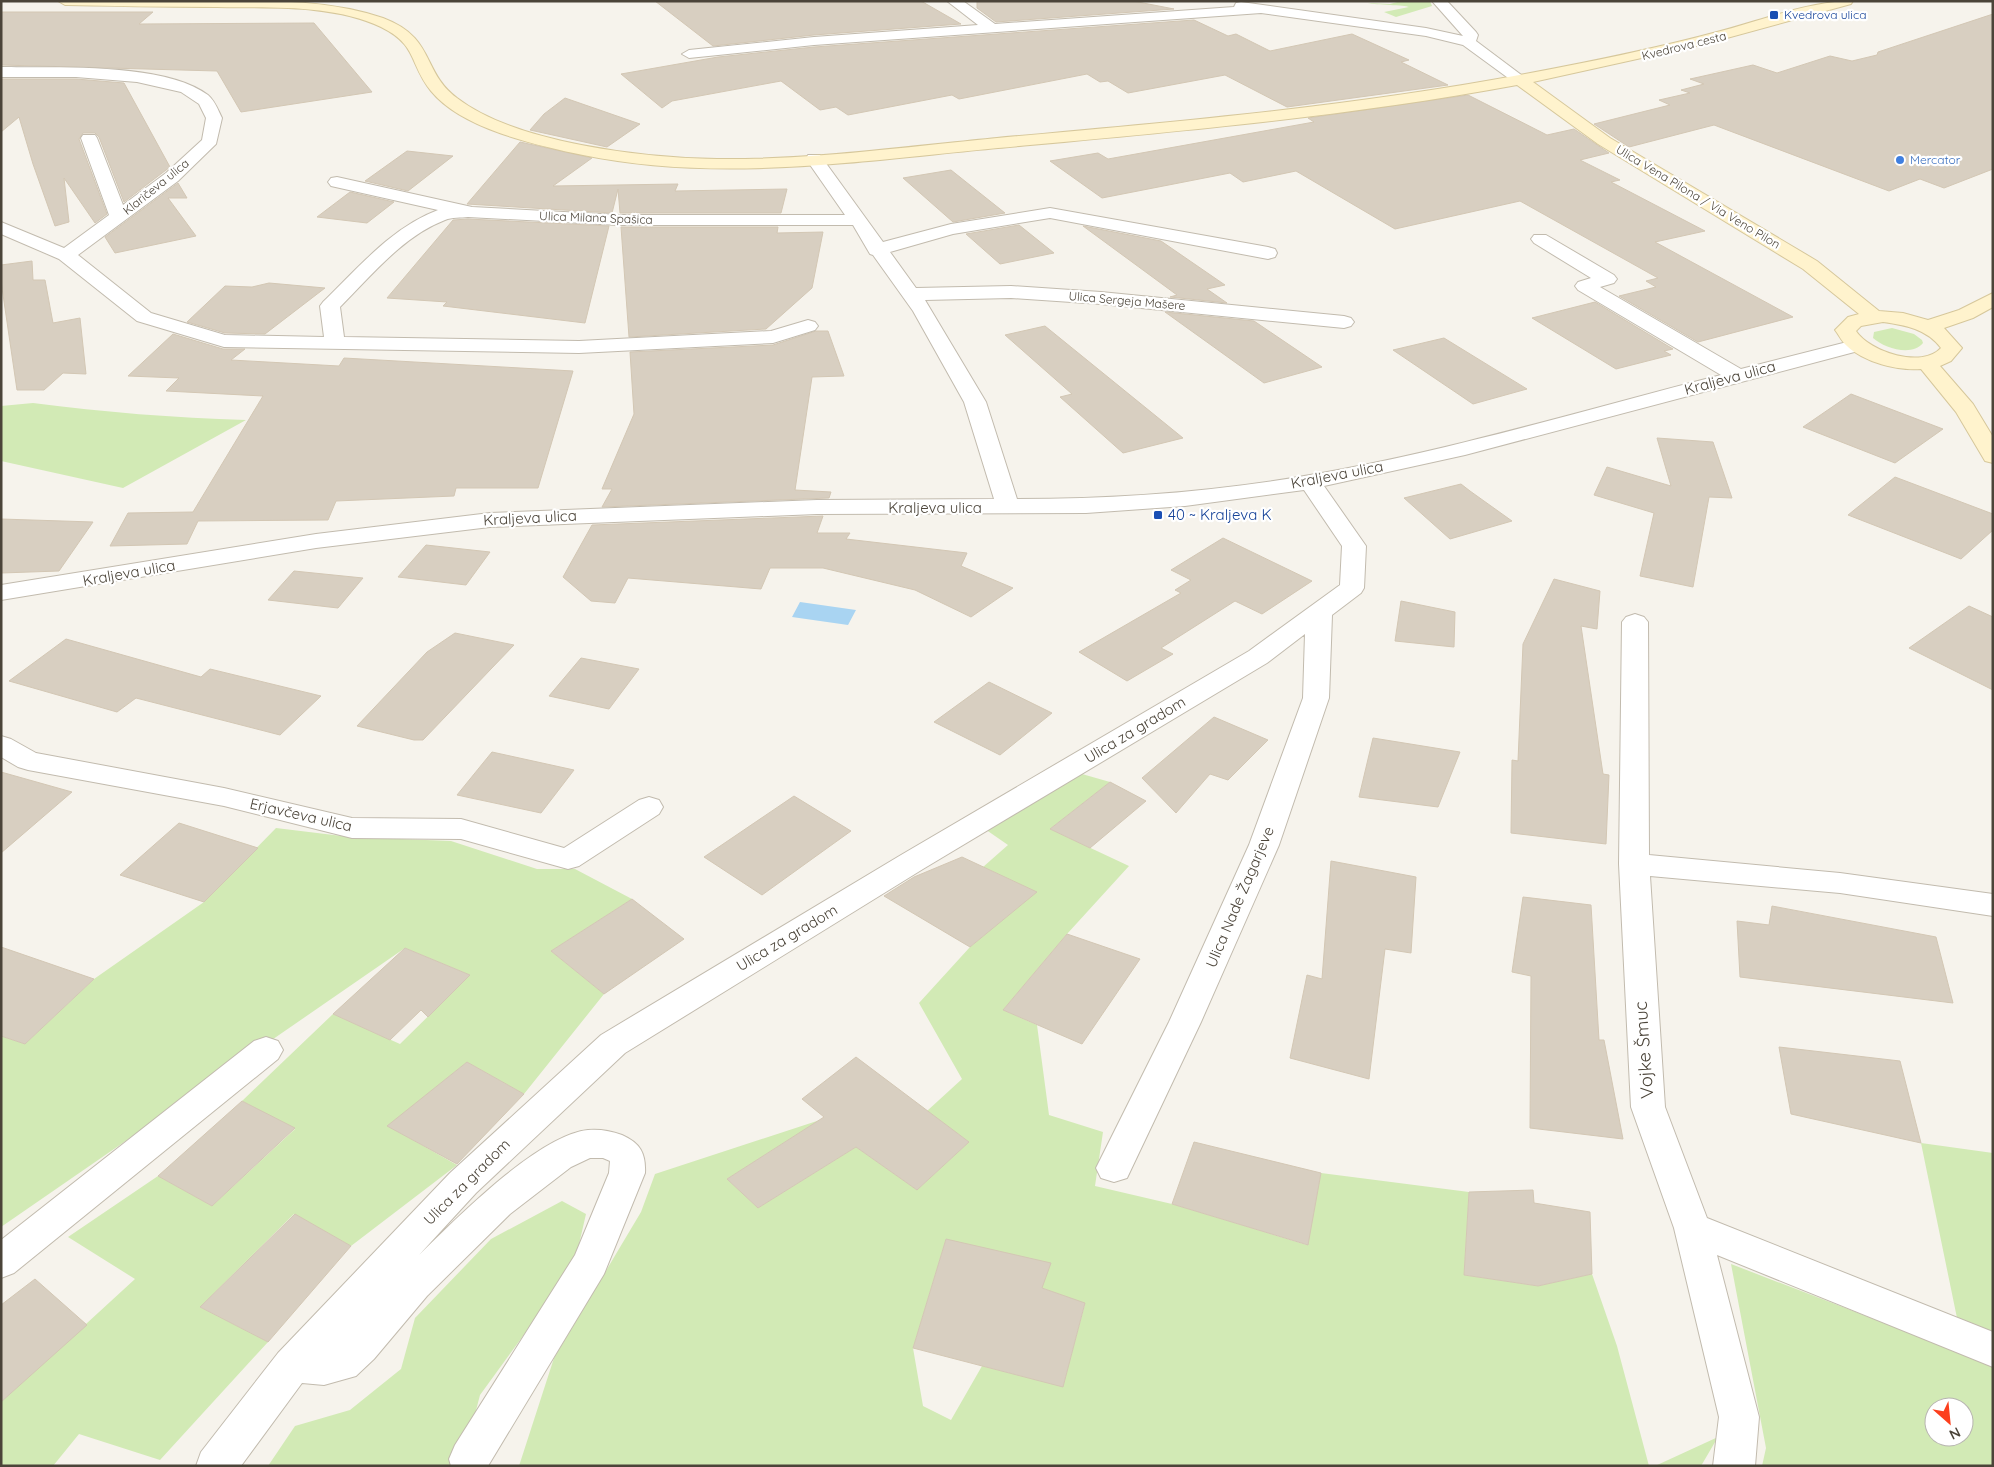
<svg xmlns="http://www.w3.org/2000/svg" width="1994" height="1467" viewBox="0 0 1994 1467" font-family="Quicksand,sans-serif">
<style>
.green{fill:#d2eab5;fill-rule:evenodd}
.water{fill:#a9d4f2}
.building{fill:#d8cfc1;stroke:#d3c7b4}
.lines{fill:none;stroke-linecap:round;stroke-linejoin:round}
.street-casing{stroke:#c2bbae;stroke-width:2}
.secondary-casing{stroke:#d6c79b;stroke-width:2}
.street{fill:#fff;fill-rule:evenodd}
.secondary{fill:#fff3cd;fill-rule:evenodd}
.transit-dot{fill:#1a4fb4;stroke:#fff;stroke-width:2}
.shop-dot{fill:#3f7fe0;stroke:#fff;stroke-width:2}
.labels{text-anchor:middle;stroke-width:4.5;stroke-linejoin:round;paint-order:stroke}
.far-transit-label{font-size:12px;fill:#164399;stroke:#fff;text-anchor:start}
.far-street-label{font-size:12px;fill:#4b4439;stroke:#fff}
.far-shop-label{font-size:12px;fill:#366cbe;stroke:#fff;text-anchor:start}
.street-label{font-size:15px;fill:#4b4439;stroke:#fff}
.transit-label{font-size:15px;fill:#164399;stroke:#fff;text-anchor:start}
.near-street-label{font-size:18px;fill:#4b4439;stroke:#fff}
</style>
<rect width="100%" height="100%" fill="#f6f3ec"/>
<!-- green -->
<path class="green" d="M1401,1h29l2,5 -36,11 -12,-5 25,-5c-4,-2 -32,-2 -42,-4l23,1z
M1892,328l22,6 8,6 1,3c-11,14 -39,5 -50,-5l1,-6z
M33,403c71,9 141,15 213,17l-123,68 -122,-27v-55z
M1075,772l35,10 -60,47 79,37 -62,68 -64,76 34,15 12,90 54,17 -8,54 77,18 135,41 14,-72 148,19 -5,83 74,11 54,-12 25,72 32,120h-1130l35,-108 87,-146 14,-38 165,-54 -93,59 31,29 98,-61 61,43 52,-48 -42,-31 35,-32 -43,-76 51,-56 66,-55 -53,-25 25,-22 -26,-18zM946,1239l96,49 43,16 -22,82 -81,-20 -31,54 -28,-14 -10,-58z
M276,828l74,9 101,4 86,28h38l57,30 -81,52 53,43 -80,100 -57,-32 -79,64 69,39 -106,81 -57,-32 -94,93 68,35 -108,118 -81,-26 -26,32h-52v-64l134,-123 -67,-42 90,-61 54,30 83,-77 -53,-28 91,-87 67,30 70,-69 -65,-27 -404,279v-191l24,8 69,-65 110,-77z
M1921,1143l72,10v182l-36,-17z
M562,1201l24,13 -12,52 -94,129 -13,50 -10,21h-189l27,-40 55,-16 51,-41 14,-51 76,-79z
M1731,1264l262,101v101h-231l4,-18zM1934,1407h30v30h-30z
M1718,1437l-17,29h-46z"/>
<!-- water -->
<path class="water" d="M800,602l56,8 -8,15 -56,-8z"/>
<!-- building -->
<path class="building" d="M655,1h266l40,23 -147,11 -101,11z
M977,1h156l41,8 -178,13 -19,-14z
M1,12h152l-14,12 175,-1 58,69 -131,20 -24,-41 -216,-6z
M1993,14v155l-49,19 -24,-9 -31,12 -175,-66 -85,22 -35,-23 76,-19 -11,-5 31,-7 -9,-3 23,-6 -14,-5 63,-14 24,8 53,-17 22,5 25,-6 1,-3z
M1194,20l34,16 8,-2 34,17 82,-17 57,26 -8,2 47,23 -161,22 -62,-32 -97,18 -20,-12 -8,1 -13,-8 -128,25 -7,-4 -104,20 -12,-8 -16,3 -39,-29 -109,20 -10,7 -41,-34 97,-17 96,-10z
M1,79h75l48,4 46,84 -46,35 -25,-65 -4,-4h-12l-4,6 28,75 -12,9 -31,-45 5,44 -14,4 -22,-62 -14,-47 -18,15z
M1468,95l79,40 27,-6 35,24 -29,7 40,20 -9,2 94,49 -50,11 138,75 -95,25 -79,-46 37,-9 -10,-6 12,-3 -138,-77 -125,28 -99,-58 -53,11 -13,-9 -128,25 -52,-37 48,-8 10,6 206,-37 -6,-4z
M565,98l75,26 -33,23 -77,-17 14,-16z
M520,142l72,16 -39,28 125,-2 -3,7 112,-2 -6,24h-161l-2,-24 -6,24 -145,-9z
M407,151l46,5 -45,35 -43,-10z
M951,170l54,43 -52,9 -50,-44z
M178,183l9,15h-19l28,38 -81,17 -10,-16z
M350,192l44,10 -27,21 -50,-6z
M468,219l141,7 -24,97 -142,-17 4,-4 -60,-4 66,-78z
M1019,225l35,28 -54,11 -34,-30z
M1083,226l78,15 64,44 -18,4 20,14 -57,-6 7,-2z
M621,227h157l-1,6 46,-1 -11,56 -46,41 -137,8z
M32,261l1,19h12l8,43 27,-5 6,56 -23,-1 -19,17h-27l-16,-109v-16z
M269,283l56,5 -60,46 -40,-1 -38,-11 38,-36 27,1z
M1595,302l78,47 -9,2 7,4 -55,14 -84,-51z
M1165,312l89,9 68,46 -58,16z
M1045,326l138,112 -60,15 -63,-56 12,-3 -67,-59z
M816,331h12l16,45 -32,1 -17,113 36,2 -2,6 -227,9 10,-18h-10l32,-75 -4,-62 143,-7z
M173,334l50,15h22l-14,11 108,6 5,-8 229,13 -35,117h-82l-2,8 -118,5 -8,19 -130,1 -11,23 -77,2 18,-33 65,-1 70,-116 -97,-5 13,-13 -51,-2z
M1444,338l83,51 -54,15 -80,-54z
M1851,394l92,35 -48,34 -92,-36z
M1657,438l56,4 19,56 -23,-1 -16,90 -53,-11 14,-63 -60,-18 13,-28 64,19z
M1895,477l98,37v16l-32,29 -113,-44z
M1461,484l9,7 42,30 -62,18 -46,-41z
M823,516l-6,17h33l-4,6 121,14 -6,13 52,22 -42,29 -56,-27 -92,-22h-53l-9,21 -133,-11 -13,25 -24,-2 -28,-24 29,-52z
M1,519l92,3 -34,49 -58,2z
M1223,538l89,43 -50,33 -27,-13 -74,47 12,6 -46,27 -48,-29 102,-59 -6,-3 16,-10 -20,-10z
M426,545l64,7 -24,33 -68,-8z
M294,571l69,7 -25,30 -70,-8z
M1554,579l46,12 -3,38 -16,-3 22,148 6,1 -3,69 -95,-11 1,-73 6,1 5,-117z
M1401,601l54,11 -1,35 -59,-6z
M1969,606l24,11v73l-84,-42z
M455,633l59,12 -91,95h-9l-57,-14 70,-74z
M66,639l135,38 9,-8 111,27 -41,39 -144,-37 -19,14 -108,-31z
M581,658l58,11 -30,40 -60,-13z
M989,682l63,31 -52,42 -66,-33z
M1214,717l54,23 -40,40 -18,-6 -34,39 -34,-35z
M1373,738l87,14 -22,55 -79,-10z
M492,752l82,18 -33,43 -84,-18z
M1,772l71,20 -71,61z
M1110,782l36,19 -56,47 -40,-19z
M794,796l57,35 -89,64 -58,-38z
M179,823l79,25 -54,54 -84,-27z
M962,857l75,35 -67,55 -86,-51 30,-19z
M1331,861l85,16 -5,76 -26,-4 -16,130 -79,-21 17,-83 15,4z
M1523,897l68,8 8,135h5l19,99 -93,-11 1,-152 -19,-4z
M632,899l52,40 -80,55 -53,-43z
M1772,906l164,31 17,66 -213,-26 -3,-56 32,4z
M1067,934l73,25 -58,85 -79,-34z
M1,947l93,32 -69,65 -24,-8z
M405,948l65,27 -42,42 -7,-7 -31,30 -57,-26z
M1779,1047l121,14 21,82 -130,-29z
M856,1057l113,85 -52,48 -61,-43 -98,61 -31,-29 97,-62 -22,-18z
M467,1062l57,32 -67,70 -70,-38z
M242,1101l53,27 -83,78 -54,-30z
M1194,1142l127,31 -13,72 -136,-41z
M1533,1190l1,13 56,9 2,62 -54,12 -74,-11 5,-83z
M295,1214l56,32 -83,96 -68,-35z
M946,1239l105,24 -9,25 43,15 -22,84 -150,-39z
M35,1279l52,46 -86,77v-97z"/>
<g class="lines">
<!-- street casing -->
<g class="street-casing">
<path id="street" d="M947,1h16l32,23 239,-17 2,-4 5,-1 185,26 37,8 -31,-35h15l29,31 2,3 -2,6 52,39 -3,3h-10l-52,-38 -37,-9 -165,-23 -447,32 -125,13 -7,-4 7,-4 125,-13 164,-12z
M1,67c55,1 163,-5 207,28 7,6 10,15 14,23l-6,26 -38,37 -100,74 73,58 74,22 99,2 -4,-31 3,-4c34,-33 69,-75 115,-92l-107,-24 -3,-4 3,-4 6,-1 135,30 147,8h226l-39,-56 2,-4h12l63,87 68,-18 99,-16 218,39 7,2 2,4 -2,4 -7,2 -218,-41 -97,16 -63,18 26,36 95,-2 90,6 243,24 7,2 3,4 -3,4 -7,2 -243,-24 -90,-6 -86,2 61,102 31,97c98,0 197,-7 293,-24 139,-24 275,-65 411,-100l-143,-85 -3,-4 3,-4 13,-4 -57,-35 -3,-4 3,-4h12l68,40 3,4 -3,4 -14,4 141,82 114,-29 7,2 3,4 -3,4 -397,105 -141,31 42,60 -2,42 -3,5 -29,22 -3,83 -50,147 -78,177 -74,156 -13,4 -13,-4 -5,-10 73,-146 80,-177 54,-147 2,-64 -38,29 -344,206 -298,184 -149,140 -57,62c36,-35 119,-120 169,-125 12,-1 23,1 34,5 18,8 24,18 23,38l-41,101 -116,192h-37l-2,-7 6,-14 120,-190 34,-82 1,-12 -7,-3h-13l-19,9 -61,47 -83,82 -53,63 -18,17 -32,9 -22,-2 -61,83h-45l5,-14 77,-99 172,-180 151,-138 300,-180 348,-204 91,-66 2,-39 -38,-56 -119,16 -99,7 -269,1 -327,13 -174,21 -315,52v-15l315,-51 174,-21 327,-13 177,-1 -30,-97 -51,-91 -40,-56 -3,-1 -17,-29h-234l-151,-8c-7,1 -16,0 -23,3 -42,16 -74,56 -105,87l4,30 235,4 192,-10 37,-11 7,2 3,4 -3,4 -42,13 -194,10 -355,-6 -87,-26 -78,-62 -58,-25v-12l63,26 45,-33 -28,-77 2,-3h12l2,3 26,67 43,-32 36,-33 4,-22 -7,-14 -18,-12 -44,-10 -61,-5h-75z
M1635,614l9,3 4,5 1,233 191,18 153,21v22l-153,-23 -190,-17 15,231 42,111 286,114v35l-276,-112 42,162 -4,49h-42l6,-49 -45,-189 -43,-121 -12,-243 3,-242 4,-5z
M1,736l10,3 25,14 188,35 128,30 109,1 103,29 75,-48 10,-3 10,3 4,7 -4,7 -80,52 -11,3 -107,-30 -109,-1 -128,-32 -196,-36 -10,-3 -17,-10z
M266,1037l12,4 5,9 -5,9 -264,214 -13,5v-38l253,-199z"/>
</g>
<!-- secondary casing -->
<g class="secondary-casing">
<path id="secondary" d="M58,1c53,0 106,0 159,0 56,0 113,-1 166,17 53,20 38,53 74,80 58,45 187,60 260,61 94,1 187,-12 280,-21 177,-16 353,-31 528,-64 64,-12 129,-25 192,-42 43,-11 92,-31 136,-31l-2,3 -146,40 -172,38 77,56 207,123 62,50 24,2 25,7 31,-10 34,-17v14l-20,11 -29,10 18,20 -11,13 -11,5 33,38 20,33v26l-8,-2 -29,-49 -35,-43c-24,2 -57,-7 -74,-23 -5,-4 -8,-11 -12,-16l13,-13 11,-3 -56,-45 -205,-125 -81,-59c-172,32 -345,47 -519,63 -139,13 -278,35 -415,7 -47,-10 -121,-26 -152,-64 -22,-27 -13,-46 -50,-64 -49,-23 -111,-19 -164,-20 -51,0 -101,-1 -152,-2zM1883,322c22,3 44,7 58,26 -19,21 -71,4 -85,-17l5,-5z"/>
</g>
<!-- street -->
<use href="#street" class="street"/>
<!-- secondary -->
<use href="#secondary" class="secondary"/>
</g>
<!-- markers -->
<g class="transit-dot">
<rect x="1769" y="10" width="10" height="10" rx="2.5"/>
<rect x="1153" y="510" width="10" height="10" rx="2.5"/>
</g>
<circle class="shop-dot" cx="1900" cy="160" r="5"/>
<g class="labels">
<!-- far-transit labels -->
<g class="far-transit-label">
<text x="1784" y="19">Kvedrova ulica</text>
</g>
<!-- far-street labels -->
<g class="far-street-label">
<text transform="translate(1684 46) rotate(-14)" y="4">Kvedrova cesta</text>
<text transform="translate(156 187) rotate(-39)" y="4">Klaričeva ulica</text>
<text transform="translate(1698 197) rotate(31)" y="4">Ulica Vena Pilona / Via Veno Pilon</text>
<text transform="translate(596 218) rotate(2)" y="4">Ulica Milana Spašica</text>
<text transform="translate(1127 301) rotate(5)" y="4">Ulica Sergeja Mašere</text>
</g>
<!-- far-shop labels -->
<g class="far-shop-label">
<text x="1910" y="164">Mercator</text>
</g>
<!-- street labels -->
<g class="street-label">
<text transform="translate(1730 378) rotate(-15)" y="5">Kraljeva ulica</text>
<text transform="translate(1337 475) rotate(-11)" y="5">Kraljeva ulica</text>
<text x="935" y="513">Kraljeva ulica</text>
<text transform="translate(530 518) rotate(-3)" y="5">Kraljeva ulica</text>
<text transform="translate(129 573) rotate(-10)" y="5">Kraljeva ulica</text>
<text transform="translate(1135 730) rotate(-31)" y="5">Ulica za gradom</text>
<text transform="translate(301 815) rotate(13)" y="5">Erjavčeva ulica</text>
<text transform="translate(1240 897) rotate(-67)" y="5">Ulica Nade Žagarjeve</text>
<text transform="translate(787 938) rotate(-31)" y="5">Ulica za gradom</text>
<text transform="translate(467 1182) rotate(-45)" y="5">Ulica za gradom</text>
</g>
<!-- transit labels -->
<g class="transit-label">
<text x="1168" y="520">40 ~ Kraljeva K</text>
</g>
<!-- near-street labels -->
<g class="near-street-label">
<text transform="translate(1644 1050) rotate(-94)" y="6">Vojke Šmuc</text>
</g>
</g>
<!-- border -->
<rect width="1994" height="1467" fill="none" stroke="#4b4439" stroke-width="5"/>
<!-- north arrow -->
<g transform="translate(1949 1422) rotate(153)"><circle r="24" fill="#ffffff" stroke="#b7b4b0"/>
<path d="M0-4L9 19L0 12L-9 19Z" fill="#fc3f1d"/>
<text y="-8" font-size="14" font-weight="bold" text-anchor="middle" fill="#4b4439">N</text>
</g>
</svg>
